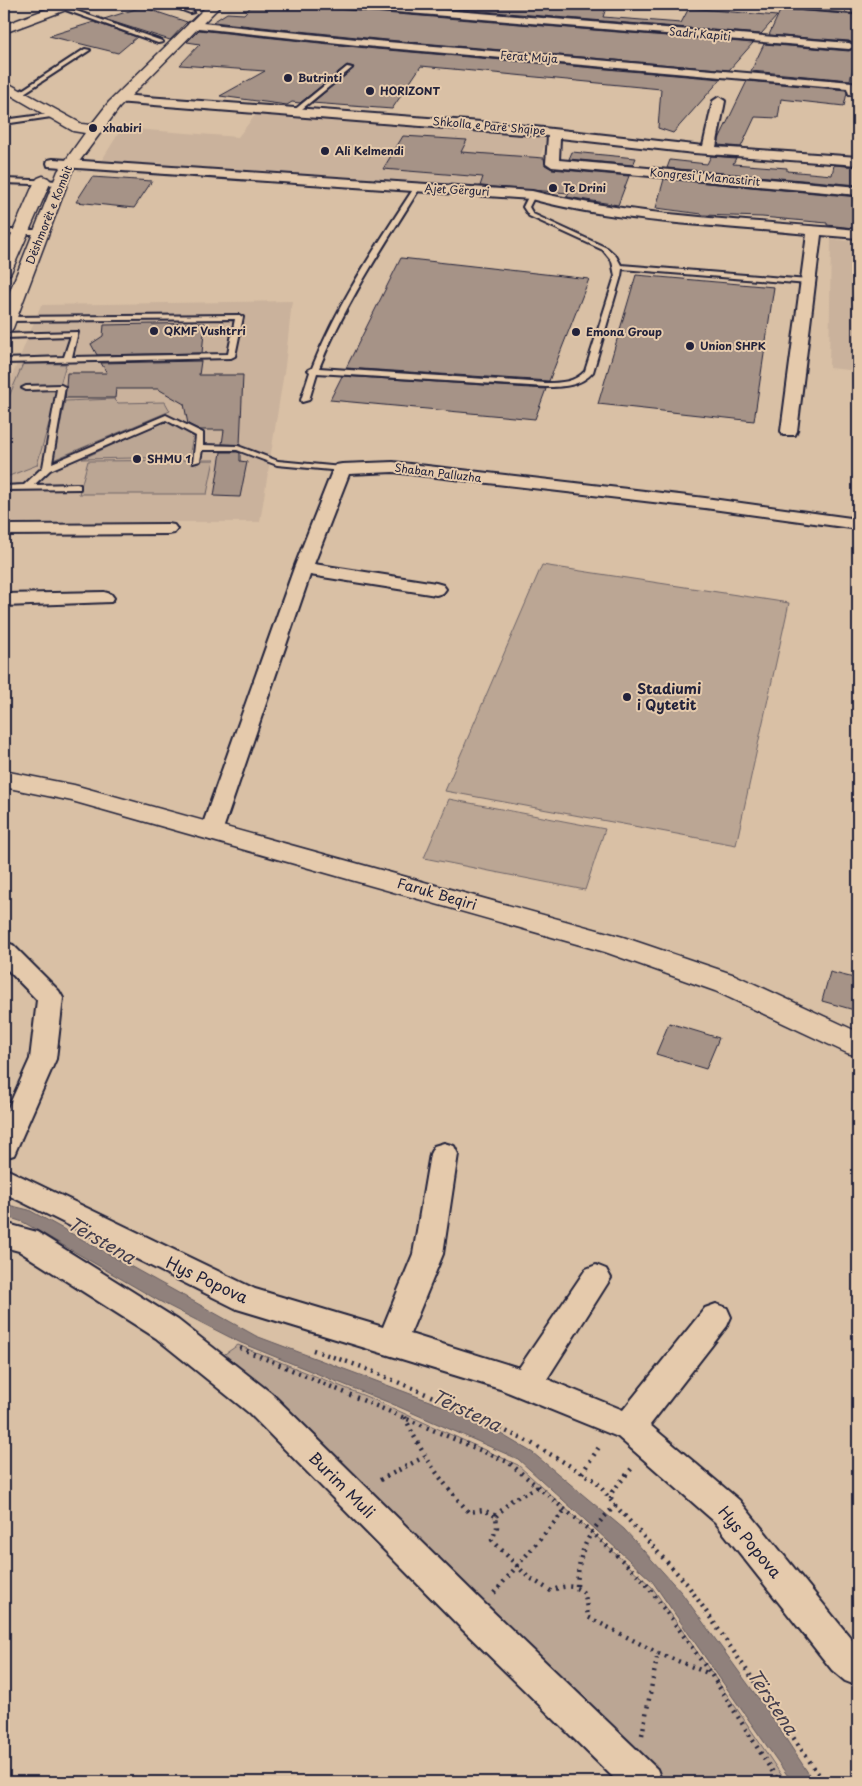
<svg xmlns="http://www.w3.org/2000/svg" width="862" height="1786" viewBox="0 0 862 1786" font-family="'Playpen Sans',sans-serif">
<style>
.built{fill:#cab29c}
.green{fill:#bba694;stroke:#6e6468}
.water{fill:#90817b;stroke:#645b61}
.building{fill:#a69387;stroke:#22223b}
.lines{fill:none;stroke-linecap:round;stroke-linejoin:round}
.lane-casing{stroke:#22223b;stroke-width:4}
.street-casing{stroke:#22223b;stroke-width:4}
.secondary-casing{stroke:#22223b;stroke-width:3}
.primary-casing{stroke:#22223b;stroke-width:3}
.path{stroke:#22223b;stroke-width:4.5;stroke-dasharray:2 5;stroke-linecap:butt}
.lane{fill:#e5caac;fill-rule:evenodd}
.street{fill:#e5caac;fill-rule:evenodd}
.secondary{fill:#e5caac;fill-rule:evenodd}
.primary{fill:#e5caac;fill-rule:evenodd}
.poi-dot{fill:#22223b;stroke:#e5caac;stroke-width:2}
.labels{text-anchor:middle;stroke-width:4;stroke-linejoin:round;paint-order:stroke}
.far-street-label{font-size:11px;fill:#22223b;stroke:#e5caac}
.far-poi-label{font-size:11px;font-weight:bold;fill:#22223b;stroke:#e5caac;text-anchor:start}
.poi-label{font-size:14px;font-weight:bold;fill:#22223b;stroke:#e5caac;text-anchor:start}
.street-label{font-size:14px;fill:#22223b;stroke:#e5caac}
.near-street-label{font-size:16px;fill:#22223b;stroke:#e5caac}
.near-water-label{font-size:18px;font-style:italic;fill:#433e4e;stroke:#e5caac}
</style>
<rect width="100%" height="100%" fill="#d9c0a5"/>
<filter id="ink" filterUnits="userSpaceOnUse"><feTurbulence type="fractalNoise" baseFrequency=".02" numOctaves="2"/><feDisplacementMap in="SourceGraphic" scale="10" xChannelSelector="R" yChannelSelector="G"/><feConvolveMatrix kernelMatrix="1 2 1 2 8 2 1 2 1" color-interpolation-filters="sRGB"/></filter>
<g filter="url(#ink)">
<!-- built -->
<path class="built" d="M256,114l274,22 17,3 -21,53 -426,-29 22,-35 116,9z
M831,239l27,3v129l-29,-3z
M292,301l-7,65 -25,156h-256v-126l37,-91z"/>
<!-- green -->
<path class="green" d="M23,364h43l-29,101 -33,13v-70z
M114,399l4,4 47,-1 5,9 -117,49 12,-59z
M166,420l27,16 -4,21 -107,2z
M214,460l-7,34h-128l9,-33z
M542,565l247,38 -53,242 -291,-54z
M449,799l156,30 -20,61 -161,-32z
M238,1345l132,53 148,67 134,122 85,122 49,73h-131l-442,-420z"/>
<!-- water -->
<path class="water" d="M4,1204l25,6 227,126 216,81 61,36 91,76 57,63 88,121 45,69h-22l-140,-201 -134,-122 -128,-56 -149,-60 -80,-41 -138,-80 -19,-6z"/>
<!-- building -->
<path class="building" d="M253,4h75l7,5 418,34 -24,27 -353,-31 -163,-17 14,-9 17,1z
M458,4h140l-2,4h10l-3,9 78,6 8,-15 88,8 -16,18 -303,-25z
M142,7l45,15 -17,18 -66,-21z
M781,9l77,6v34l-8,31 -99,-9 13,-27 85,7 8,-4 -8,-6 -80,-6z
M94,22l43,15 -19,16 -69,-17z
M199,30l177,19 345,30 -48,54 -15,-5 3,-39 -240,-23 -29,43 -80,-6 41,-34 1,-2 -7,-2 -47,38 -8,-1 -5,3 -67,-9 45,-25 -85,-6 20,-21 -13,-2z
M747,81l99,9 1,3 -3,13 -63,-7 -3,19 -23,-1 -14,30 -23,-2 2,-8z
M403,136l64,4 -6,12 83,6 1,7 7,4 77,7 -11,29 -51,-8 2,-4 -89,-7 3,-9 -100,-8z
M572,152l64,6 -3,7 -64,-6z
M711,156l25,2 -3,6 54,4v3l45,4 2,-10 24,2v18l-191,-17 3,-8 37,4z
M92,177l60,4 -18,27 -58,-6z
M664,179l194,18v11l-4,-1 -1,21 -26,-3v-2l-65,-6 -60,-2v-1l-46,-6z
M401,258l188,21 -40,102 -203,-13z
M636,275l138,12 -20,134 -156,-17z
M205,323l-3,30 -105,2 -6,-11 12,-8 1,-11z
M201,361l-2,14h44l-3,70 -18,-1 2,-14h-24l-12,-6 -4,-20 -26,-15h-42l-1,9h-50l2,-25h40l-6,-10z
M342,376l204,13 -11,30 -205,-19z
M221,452h16l3,1v8l7,1 -7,35 -26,-1z
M830,972l28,7v32l-36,-10z
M669,1023l50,15 -13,31 -50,-15z"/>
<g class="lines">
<!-- lane casing -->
<g class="lane-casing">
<path id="lane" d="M166,4h6l22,8 -4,1z
M62,6l100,35 1,1 -5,1 -98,-35z
M85,49l5,1 -69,45 -5,-1z
M347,67l5,1 -55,45h-4v-2z
M56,113l2,3 -54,8v-4z
M4,179l57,2 3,2 -3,2 -57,-2z
M417,186l3,2c-37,59 -75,116 -101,180l227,15c15,0 29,-1 39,-12l30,-95 -3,-15 -9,-11 -74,-34 -6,-9 6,-12 3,-2 3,2 -6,12 4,7 74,34 9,8 5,9 187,15 3,2 -3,2 -186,-15 -1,7 -28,96c-12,14 -30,15 -47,15l-229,-14 -8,27 -7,2 -1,-2 9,-28 -2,-2 4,-2c26,-65 64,-122 102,-180z
M4,230h37l3,2 -3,2h-37z
M239,315l4,2 -8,39 -4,2 -227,5v-4l60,-2 7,-21 -67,2v-4l74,-2 -6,25 156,-3 7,-35 -231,2v-4h3z
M61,385l4,2 -13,76 114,-48 37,18v12l35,1 40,15 64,6 4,2 -4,2 -65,-6 -40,-15h-35l-2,11 -7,2 3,-27 -30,-16 -116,50 -16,15 43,-1 3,1v4l-76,1v-4l20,-1 19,-18 14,-78 -31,1 -4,-2 4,-2z"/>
</g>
<!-- street casing -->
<g class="street-casing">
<path id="street" d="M330,4h40l479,39 6,3 -6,3 -514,-42z
M769,4h45l44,3v6l-84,-6z
M193,22l183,19 476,41 6,3v10l-9,-1 -2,-6 -471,-41 -187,-20 -1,-2 1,-2z
M120,95l388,29 195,22 10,-45 6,-4 6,4 -9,46 142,10v8l-164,-12 -134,-15 -1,22 299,27v8l-306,-28 -6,-4 2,-27 -432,-34 -2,-3z
M53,159l479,32c106,26 218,29 326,39v8l-37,-3 -24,196 -2,4h-12l-2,-4 26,-197c-91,-9 -187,-11 -276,-35l-483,-33 -1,-3 1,-3z
M393,462l312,36 153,21v10l-153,-21 -312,-36 -44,2 -35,90 122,19 7,2 3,4 -3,4 -7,2 -126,-20 -88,257 -3,5 -8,3 -8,-3 -3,-5 94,-264 39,-99 3,-4 6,-1z
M168,524l6,1 3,4 -3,4 -6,1 -164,1v-10z
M104,592l7,2 3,4 -3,4 -107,4v-12z
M4,942l9,3 46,46 4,7 -7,61 -42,96 -10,3v-41l26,-58 7,-59 -33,-34z
M444,1143l10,3 4,8 -15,100 -33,80 109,34 67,-99 10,-4 10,4 5,9 -64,101 76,31 82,-102 11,-4 11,4 4,9 -4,9 -77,99 89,75 119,147v39l-13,-5 -13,-11 -117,-148 -97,-85 -118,-48 -263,-80 -233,-116v-25l251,121 128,38 30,-73 17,-100 4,-8z
M4,1223l33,9 141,88 93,73 215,212 171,164 5,13h-44l-156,-153 -213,-216 -93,-75 -137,-87 -15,-4z"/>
</g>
<!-- secondary casing -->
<g class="secondary-casing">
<path id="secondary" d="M209,4h13l-103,104 -47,63 -59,157 -3,4 -6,1v-27l54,-135 27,-38 -12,-2 -69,-40v-10l78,43 9,1 18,-23z
M43,176l5,2 3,3 -39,89 -2,4 -6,1v-23l31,-71 3,-3z
M4,771l70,14 549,152 112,38 123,57v24l-11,-3 -132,-62 -110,-39 -533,-151 -68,-14z"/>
</g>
<!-- primary casing -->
<g class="primary-casing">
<path id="primary" d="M60,4h16l-2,3 -70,26v-8z"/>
</g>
<!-- path -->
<path class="path" d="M240,1348l268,114 86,72 50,47 67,93 68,108
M313,1350l49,17 71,30 98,46 65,38 17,22 74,81 137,198
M405,1417c16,37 37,66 64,95l14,-2 13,6 1,11 -5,13 35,36 24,15c13,-6 23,-7 34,3l3,23 70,36
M582,1473l19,-29
M380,1480l44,-23
M611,1499l1,-7 20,-24
M496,1516l16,-16 26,-13
M577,1586c2,-39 12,-55 39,-81
M494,1593l71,-83
M642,1735l16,-82 52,21"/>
<!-- lane -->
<use href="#lane" class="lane"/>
<!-- street -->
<use href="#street" class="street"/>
<!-- secondary -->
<use href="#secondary" class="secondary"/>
<!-- primary -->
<use href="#primary" class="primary"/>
</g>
</g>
<!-- markers -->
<g class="poi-dot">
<circle cx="288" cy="78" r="5"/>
<circle cx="370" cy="91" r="5"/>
<circle cx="93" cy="128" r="5"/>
<circle cx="325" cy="151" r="5"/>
<circle cx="553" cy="188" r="5"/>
<circle cx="154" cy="331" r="5"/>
<circle cx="576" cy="332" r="5"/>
<circle cx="690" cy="346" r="5"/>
<circle cx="137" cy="459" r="5"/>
<circle cx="627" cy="697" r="5"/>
</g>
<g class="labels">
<!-- far-street labels -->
<g class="far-street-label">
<text transform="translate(700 34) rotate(5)" y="4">Sadri Kapiti</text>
<text transform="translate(529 57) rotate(4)" y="4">Ferat Muja</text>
<text transform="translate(489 126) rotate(5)" y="4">Shkolla e Parë Shqipe</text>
<text transform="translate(705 177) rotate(5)" y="4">Kongresi i Manastirit</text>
<text transform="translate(457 190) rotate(3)" y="4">Ajet Gërguri</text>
<text transform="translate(49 215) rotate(-68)" y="4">Dëshmorët e Kombit</text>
<text transform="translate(438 473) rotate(7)" y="4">Shaban Palluzha</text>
</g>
<!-- far-poi labels -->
<g class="far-poi-label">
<text x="298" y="82">Butrinti</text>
<text x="380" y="95">HORIZONT</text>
<text x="103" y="132">xhabiri</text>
<text x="335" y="155">Ali Kelmendi</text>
<text x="563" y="192">Te Drini</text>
<text x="164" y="335">QKMF Vushtrri</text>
<text x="586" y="336">Emona Group</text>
<text x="700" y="350">Union SHPK</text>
<text x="147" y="463">SHMU 1</text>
</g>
<!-- poi labels -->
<g class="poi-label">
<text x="637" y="694">Stadiumi<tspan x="637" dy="16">i Qytetit</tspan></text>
</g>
<!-- street labels -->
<g class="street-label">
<text transform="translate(437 894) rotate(16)" y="5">Faruk Beqiri</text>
</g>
<!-- near-street labels -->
<g class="near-street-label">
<text transform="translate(207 1280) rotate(25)" y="6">Hys Popova</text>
<text transform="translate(342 1485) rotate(45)" y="6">Burim Muli</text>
<text transform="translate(750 1542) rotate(50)" y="6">Hys Popova</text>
</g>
<!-- near-water labels -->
<g class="near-water-label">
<text transform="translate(101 1241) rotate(30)" y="6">Tërstena</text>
<text transform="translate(466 1411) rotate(25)" y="6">Tërstena</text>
<text transform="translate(772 1702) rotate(56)" y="6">Tërstena</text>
</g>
</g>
<!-- margin -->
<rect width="862" height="1786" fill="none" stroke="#e5caac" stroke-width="20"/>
<rect x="10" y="10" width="842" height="1766" fill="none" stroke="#22223b" stroke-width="2" filter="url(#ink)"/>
</svg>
